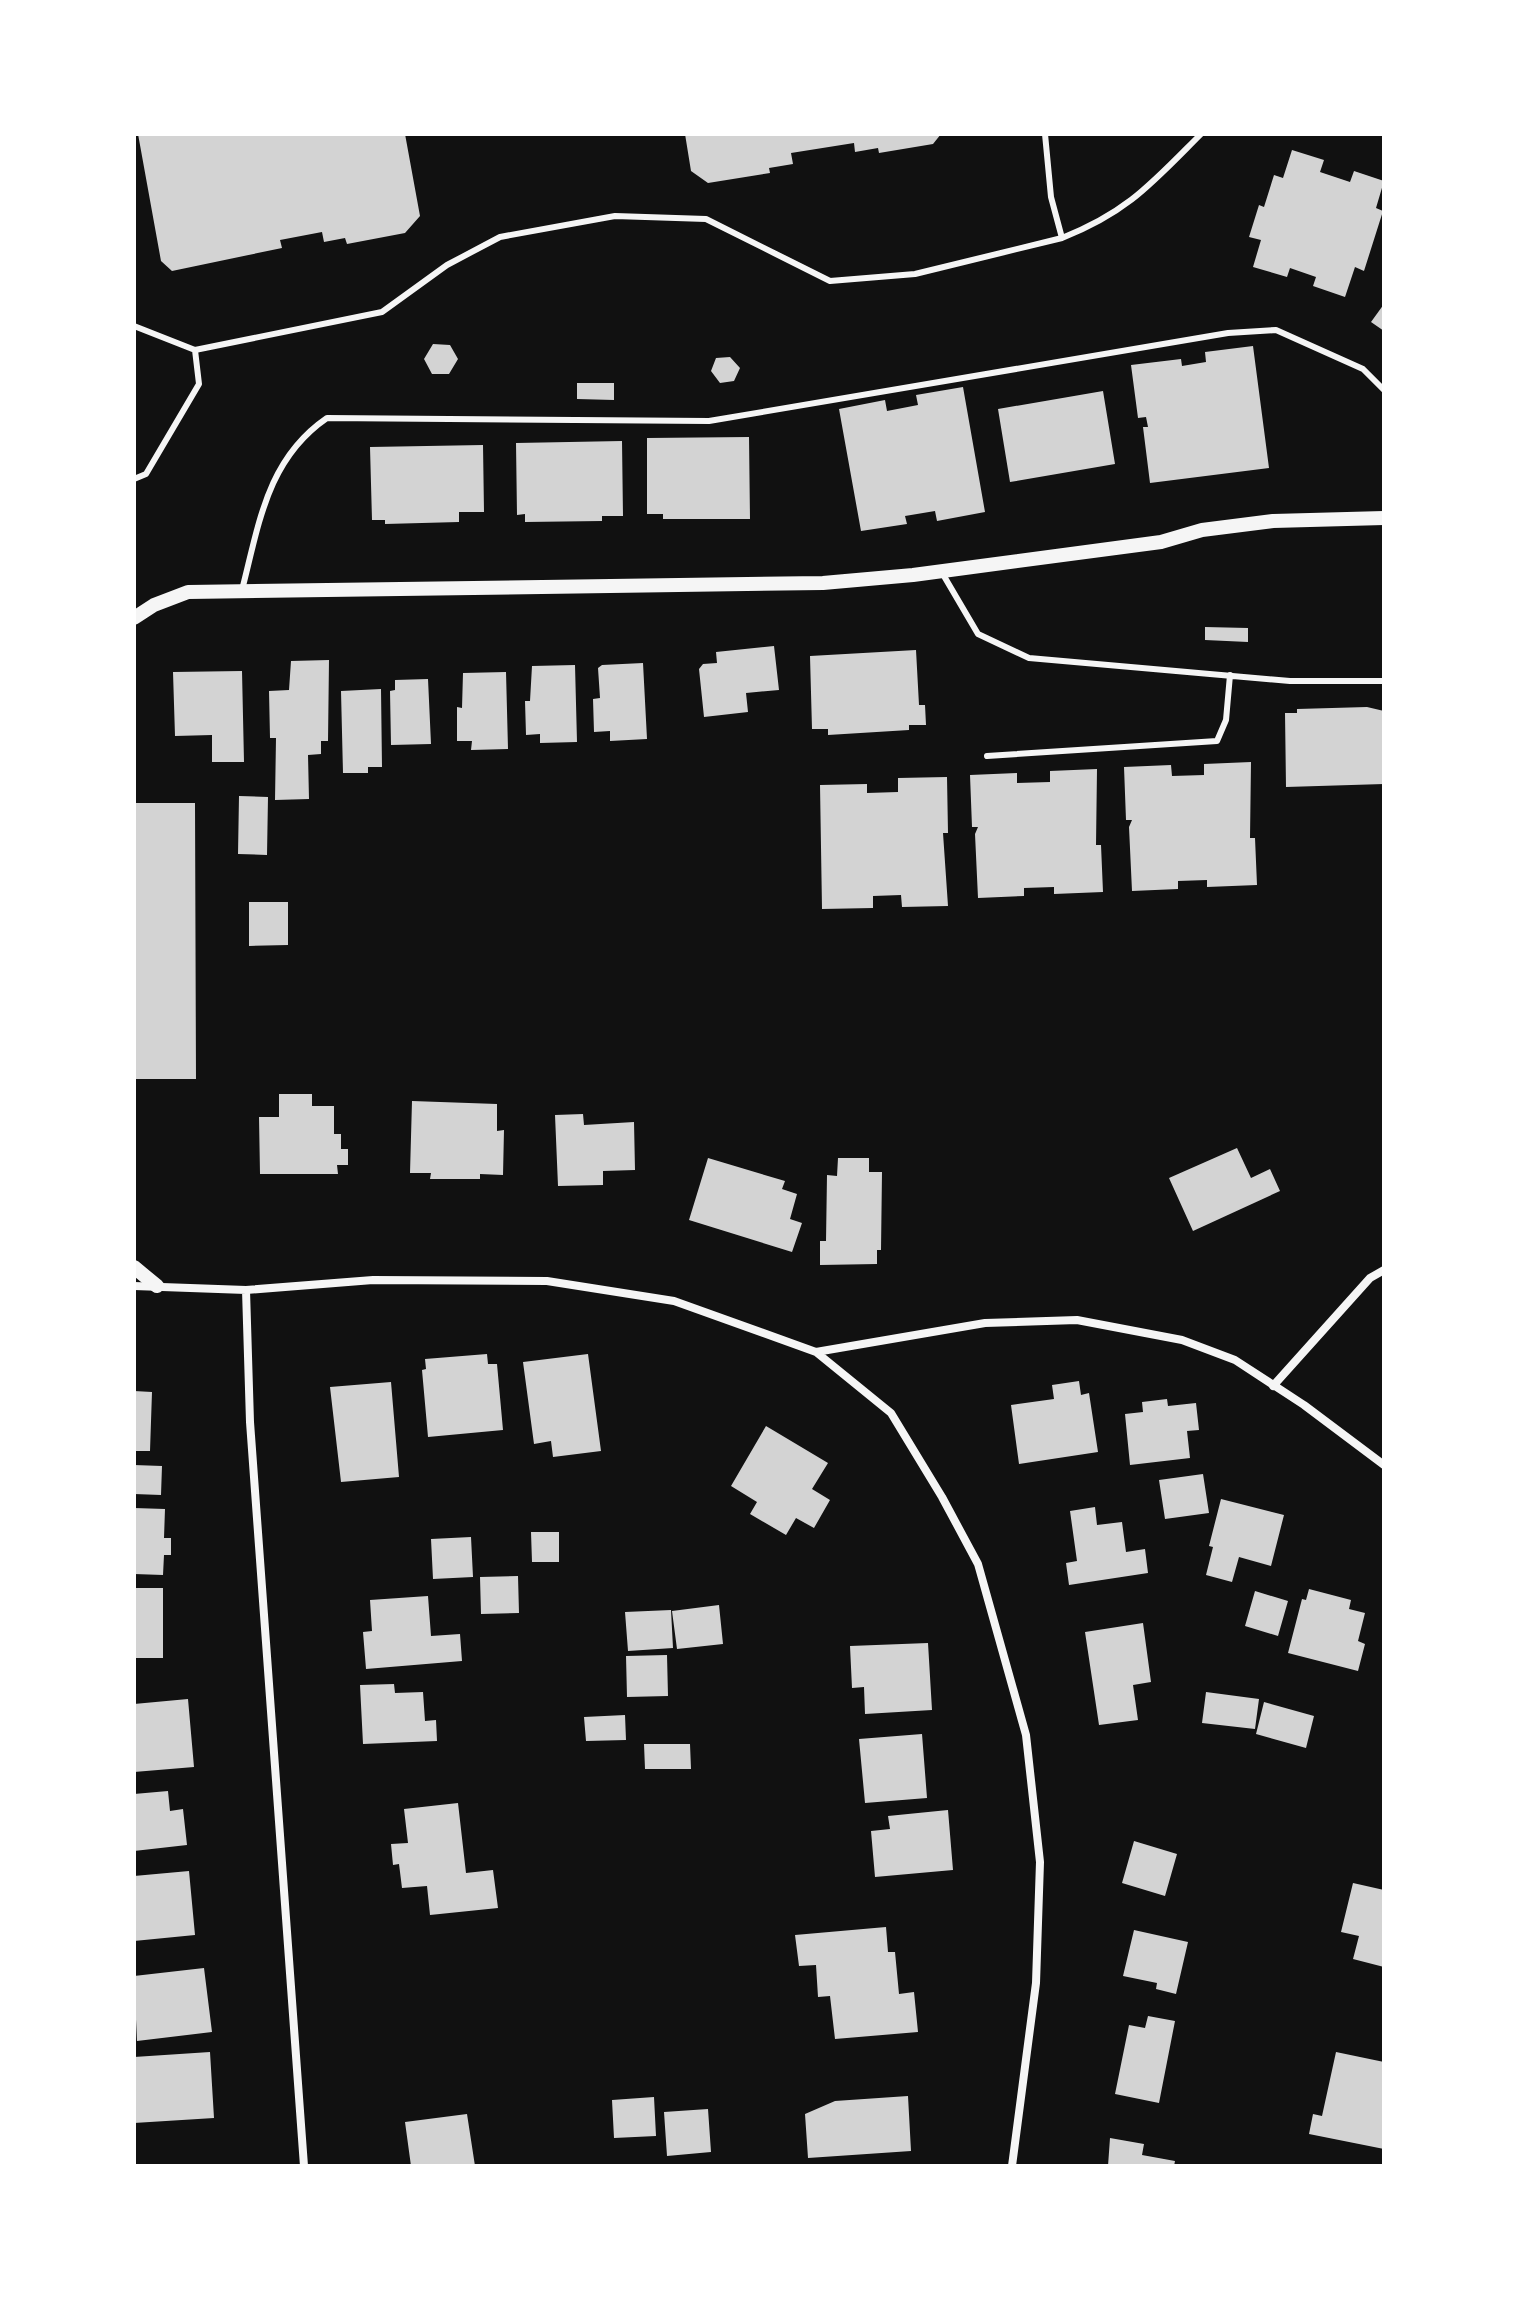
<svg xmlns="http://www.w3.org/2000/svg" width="1518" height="2300" viewBox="0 0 1518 2300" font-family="'Roboto Condensed',sans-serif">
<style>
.building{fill:#d3d3d3}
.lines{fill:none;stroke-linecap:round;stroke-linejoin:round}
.service{stroke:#f5f5f5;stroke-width:6}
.minor{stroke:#f5f5f5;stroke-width:8}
.tertiary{stroke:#f5f5f5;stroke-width:14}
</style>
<rect width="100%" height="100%" fill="#111"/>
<!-- building -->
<path class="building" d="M138,134h267l15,82 -15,17 -58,11 -2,-6 -21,4 -2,-10 -42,8 2,8 -110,23 -11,-10z
M685,134h256l-8,10 -54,9 -1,-5 -23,4 -1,-9 -63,10 2,11 -24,4 1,5 -62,10 -17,-12z
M1292,150l32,10 -4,12 30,10 4,-11 30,10 -8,27 7,3 -19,60 -9,-4 -10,30 -32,-11 3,-9 -26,-9 -3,9 -34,-10 8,-27 -12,-3 10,-32 5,2 10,-32 9,3z
M1384,304v27l-13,-9z
M433,344l17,1 8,14 -9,15h-17l-8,-15z
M1253,346l16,122 -119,15 -7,-56h5l-2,-10 -8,1 -7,-53 50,-6 1,7 24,-4 -1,-10z
M730,357l10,11 -6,13 -14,2 -9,-12 5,-13z
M577,383h37v17l-37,-1z
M963,387l22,125 -48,9 -2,-10 -30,5 2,8 -46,7 -22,-122 46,-9 2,11 31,-6 -2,-10z
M1103,391l12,73 -105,18 -12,-73z
M749,437l1,82h-87v-5h-16v-76z
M622,441l1,75h-21v5l-77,1v-8l-8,1 -1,-72z
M483,445l1,67h-25v10l-74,2v-4h-13l-2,-73z
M1205,627l43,1v14l-43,-2z
M774,646l5,44 -33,3 2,19 -44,5 -5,-48 4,-5 14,-1 -1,-11z
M916,650l3,55h6l1,20h-17v5l-81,5v-6h-16l-2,-73z
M329,660l-1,81h-7v13l-13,1 1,44 -34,1 1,-62h-6l-1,-47 20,-1 2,-29z
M643,663l4,76 -37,2v-10l-16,1 -1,-33 7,-1 -2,-30 4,-3z
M575,665l2,77 -37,1v-9l-14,1 -1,-34h5l2,-35z
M242,671l2,91h-32v-27l-37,1 -2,-64z
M506,672l2,77 -37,1 1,-9h-15v-34l5,1 1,-35z
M428,679l3,65 -40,1 -1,-54 5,-1v-10z
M381,689l1,78h-14v6h-25l-2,-82z
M1367,707l17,4v73l-98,3 -1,-74h12v-4z
M1251,762l-1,76h5l2,47 -50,2v-7l-29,1v8l-46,2 -3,-64 3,-7h-6l-2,-53 47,-2 1,11 32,-1v-11z
M1097,769l-1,76h5l2,47 -49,2v-7l-30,1v8l-46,2 -3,-64 3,-7h-6l-2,-52 47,-2v10l33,-1v-11z
M947,777l1,56h-5l5,73 -46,1 -1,-12 -28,1v12l-51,1 -2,-124 47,-1v9l31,-1v-14z
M239,796l29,1 -1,58 -29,-1z
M134,803h61l1,276h-62z
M249,902h39v43l-39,1z
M279,1094h33v12h22v28h7v15h7v16h-11l1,9h-78l-1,-57h20z
M412,1101l85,3v27l7,-1 -1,45 -23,-1v5h-50l1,-6h-21z
M583,1114l1,11 50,-3 1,48 -32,1v14l-45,1 -3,-71z
M1237,1148l14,30 19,-9 10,22 -87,40 -24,-53z
M708,1158l77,23 -3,8 15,5 -7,25 12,4 -10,29 -103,-32z
M838,1158h31v14h13l-1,78h-4v14l-57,1v-24h6l1,-66 10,1z
M487,1354l1,10h9l6,66 -75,7 -6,-67 4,-1 -1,-10z
M588,1354l13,97 -48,6 -2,-16 -17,3 -11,-82z
M1079,1381l2,14 8,-2 9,59 -79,12 -8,-59 43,-6 -2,-14z
M391,1382l8,95 -58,5 -11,-95z
M134,1391l18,1 -2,59h-16z
M1167,1399l1,7 28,-3 3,27 -12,1 3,27 -60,7 -5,-51 18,-2 -1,-10z
M766,1426l62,37 -16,26 18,11 -16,28 -18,-10 -10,17 -36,-21 7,-12 -26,-16z
M134,1465l28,1 -1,29 -27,-1z
M1203,1474l6,39 -44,6 -6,-39z
M1221,1499l63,16 -13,51 -32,-9 -7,25 -26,-7 7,-28 -4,-1z
M1095,1507l2,18 25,-3 4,30 19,-3 3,24 -79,12 -3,-22 11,-2 -7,-50z
M134,1508l31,1 -1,29h7v17h-7l-1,20 -29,-1z
M531,1532h28v30h-27z
M471,1537l2,40 -40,2 -2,-40z
M518,1576l1,37 -38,1 -1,-37z
M136,1588h27v70h-29z
M1309,1589l42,11 -2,9 16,4 -7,28 7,3 -7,27 -70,-18 14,-54 4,1z
M1255,1591l33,10 -10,35 -33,-10z
M428,1596l3,40 29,-2 2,27 -96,8 -3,-37 9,-1 -2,-31z
M719,1605l4,39 -46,5 -5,-38z
M671,1610l2,38 -45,3 -3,-39z
M1143,1623l8,59 -18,3 5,35 -39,5 -14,-93z
M928,1643l4,67 -67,4 -1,-27 -12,1 -2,-42z
M667,1655l1,41 -41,1 -1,-41z
M394,1684l1,9 28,-1 2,29 11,-1 1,21 -74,3 -3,-59z
M1206,1692l53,7 -4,30 -53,-6z
M188,1699l6,68 -60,5v-68z
M1264,1702l50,14 -8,32 -50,-14z
M625,1715l1,25 -40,1 -2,-24z
M922,1734l5,64 -62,5 -6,-64z
M644,1744h46l1,25h-46z
M168,1791l2,20 13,-2 4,36 -53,6v-57z
M458,1803l8,70 27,-3 5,38 -68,7 -3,-29 -25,2 -3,-24 -6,1 -2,-21 17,-1 -4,-34z
M948,1810l5,60 -78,7 -4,-46 19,-2 -2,-13z
M1134,1841l43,13 -12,42 -43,-13z
M189,1871l6,64 -61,6v-65z
M1353,1883l31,7v77l-31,-8 6,-23 -18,-4z
M886,1927l2,25h7l4,42 15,-2 4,40 -83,7 -5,-43 -12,1 -2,-32 -17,1 -4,-31z
M1134,1930l54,12 -12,52 -20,-5 1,-6 -34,-7z
M204,1968l8,64 -75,9 -3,-65z
M1148,2016l27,5 -16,82 -44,-9 14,-69 16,3z
M210,2052l4,66 -80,5v-66z
M1336,2052l48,10v87l-75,-15 4,-20 9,2z
M908,2096l3,55 -103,7 -3,-44 30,-13z
M654,2097l2,39 -42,2 -2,-38z
M708,2109l3,43 -44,4 -3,-44z
M467,2114l8,52h-64l-6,-44z
M1110,2138l34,6 -2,11 33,6 -1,5h-66z"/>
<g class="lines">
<!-- service -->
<path class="service" d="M1045,134l6,63 11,41c66,-26 90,-55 139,-104
M134,326l61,24 4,34 -53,90 -12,5
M195,350l187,-38 65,-47 53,-28 115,-21 91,3 124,62 85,-7 147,-36
M941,571l37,63 51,24 261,23h94
M242,590c17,-66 25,-131 85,-172l382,3 519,-88 48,-3 87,39 21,21
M987,756l230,-15 9,-21 4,-45"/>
<!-- minor -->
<path class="minor" d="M134,1286l112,4 127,-10 174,1 127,20 142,51 169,-29 92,-3 105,20 53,20 69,45 80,60
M246,1290l4,132 54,744
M816,1352l75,61 51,84 36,67 48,171 14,127 -4,121 -24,183
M1273,1386l97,-108 14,-8"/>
<!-- tertiary -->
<path class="tertiary" d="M134,618l20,-13 34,-13 635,-9 90,-8 248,-33 41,-12 71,-9 111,-3
M134,1267l23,19"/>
</g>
<!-- border -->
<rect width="1518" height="2300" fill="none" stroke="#ffffff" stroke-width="272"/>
</svg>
